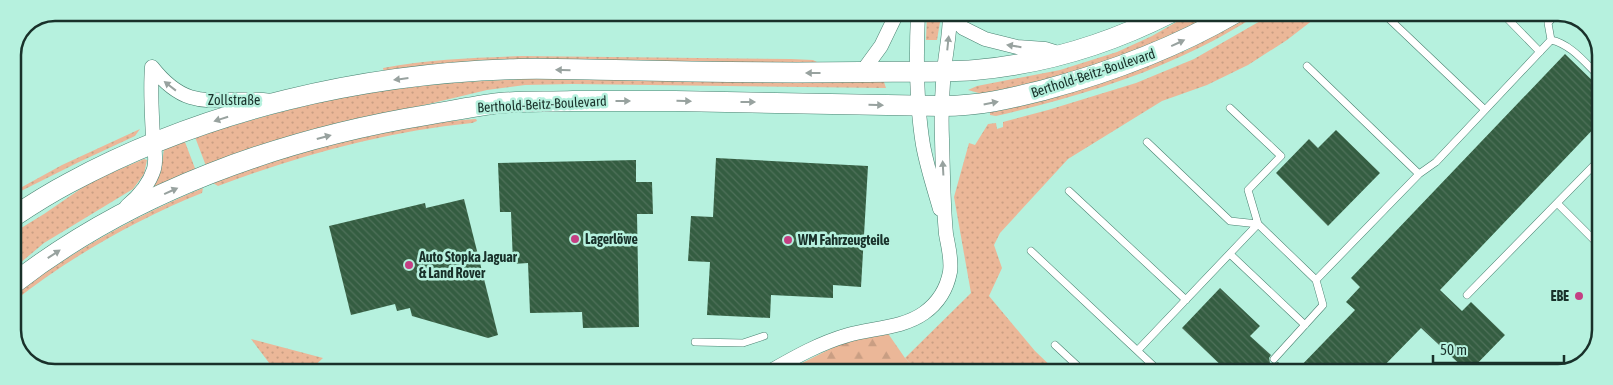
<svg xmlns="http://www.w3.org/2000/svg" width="1613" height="385" viewBox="0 0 1613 385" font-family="'Asap Condensed',sans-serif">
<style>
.grass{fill:url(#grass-dots)}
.forest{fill:url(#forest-firs)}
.building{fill:url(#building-back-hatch)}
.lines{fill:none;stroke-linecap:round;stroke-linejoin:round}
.service-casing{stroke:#488170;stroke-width:8}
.minor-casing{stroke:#488170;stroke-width:15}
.tertiary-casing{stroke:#488170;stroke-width:19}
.secondary-casing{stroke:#488170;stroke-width:21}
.service{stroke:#fff;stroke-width:7}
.minor{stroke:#fff;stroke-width:14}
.tertiary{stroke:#fff;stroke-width:18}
.secondary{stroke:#fff;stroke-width:20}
.oneway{fill:#98a29f}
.poi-dot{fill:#c43f83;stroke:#b6f1de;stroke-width:2}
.labels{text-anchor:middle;stroke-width:5;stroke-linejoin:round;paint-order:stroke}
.street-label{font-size:14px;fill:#19312a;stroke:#b6f1de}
.poi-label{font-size:14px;font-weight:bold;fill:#19312a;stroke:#b6f1de;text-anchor:start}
.rim{fill:none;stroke:#19312a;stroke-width:2.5}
</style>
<defs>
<pattern id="grass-dots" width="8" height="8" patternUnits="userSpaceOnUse" patternTransform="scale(1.25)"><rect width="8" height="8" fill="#ebb798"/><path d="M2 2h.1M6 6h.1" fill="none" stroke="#c99e83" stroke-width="1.8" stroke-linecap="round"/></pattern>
<pattern id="forest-firs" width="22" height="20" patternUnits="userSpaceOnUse" patternTransform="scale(1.25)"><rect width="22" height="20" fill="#ebb798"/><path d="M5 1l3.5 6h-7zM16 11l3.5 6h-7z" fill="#c99e83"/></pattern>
<pattern id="building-back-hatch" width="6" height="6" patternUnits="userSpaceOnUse" patternTransform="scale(1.25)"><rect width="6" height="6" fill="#345d41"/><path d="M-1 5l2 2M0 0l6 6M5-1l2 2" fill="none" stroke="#4f715a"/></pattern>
</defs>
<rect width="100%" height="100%" fill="#b6f1de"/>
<!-- grass -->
<path class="grass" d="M927,13h12l1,9 -3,18h-11z
M1192,13h25l-76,37 -97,31 -62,13 -14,-4 9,-4 83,-16 57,-18 35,-16z
M1253,13h8c-25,15 -50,30 -77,42 -60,28 -124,46 -188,61l-6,-1v-3l37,-8 109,-34 51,-20 37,-20z
M1274,13h48l-35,27 -39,25 -41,20 -45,16 -94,58 -68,74 -6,12 8,23 -13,28 46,55 22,21h-139l-13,-14 66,-65 -17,-96 15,-54 6,2 13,-21 8,-1 1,6 6,-2v-5l45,-12 88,-27 58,-24z
M522,56l269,3 22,1 6,3 -435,9 -1,-4c46,-9 93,-10 139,-12z
M529,79l355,3 2,6 -314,-4 -47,1 -38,5 -75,18 -206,58 -11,-29c46,-14 92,-28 140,-38 64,-13 128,-18 194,-20z
M476,119l1,2 -5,2c-88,9 -172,32 -254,63l-5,-3c84,-32 173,-58 263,-64z
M140,129l-5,7 -56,26 -66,33v-3l49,-27z
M185,142l11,29 -43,18 8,-19 3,-21z
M144,159l3,1 -3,14 -11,15 -89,54 -31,26v-36l31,-19 48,-33z
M203,188l-1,5c-67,27 -132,64 -189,109v-6c58,-44 122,-80 190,-108z
M251,339l72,19 -15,14h-32z"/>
<!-- forest -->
<path class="forest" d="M887,332l18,26 13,14h-134l56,-28z"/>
<!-- building -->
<path class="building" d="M1565,54l35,34v34l-160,168 22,21 9,-9 34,33 -36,37h-1l-47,-44 -43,44h-83l60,-62 -9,-8 14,-15 -9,-9z
M1336,130l44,43 -52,53 -52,-53 33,-34 9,9z
M716,158l152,8 -7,121 -28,-2v13l-62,-3 -1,23 -63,-3 3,-53 -22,-1 3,-45 22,1z
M636,160v22h16l1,32h-16l2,113 -56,1 -1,-16 -52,1 -2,-50 -15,1 -2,-52h-11l-2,-49z
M464,199l34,136 -10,3 -76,-22 -2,-8 -13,3 -2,-7 -44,11 -22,-89 96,-23 1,5z
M1220,288l40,38 -10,10 21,19 -2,3 1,5 3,1 5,-2 11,10h-41l-8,-7 -7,7h-5l-46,-44z"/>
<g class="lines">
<!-- service casing -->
<g class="service-casing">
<path id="service" d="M1383,13l102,97
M1502,13l38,39
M1551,40l-3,-17 9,-10
M1307,66l112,108
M1147,142l83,79 28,3 -10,-34 33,-34 -51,-48
M1069,191l117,109
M1557,203l43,43
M1031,251l129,121
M1231,255l74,70
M1316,280l103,-106 17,-12 115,-122c20,4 35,24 49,37
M1467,295l133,-136
M695,342l48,1 21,-7
M1055,345l29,27
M1138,350l120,-126 58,56 7,25 -49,54"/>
</g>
<!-- minor casing -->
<g class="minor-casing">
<path id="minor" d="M918,13c-2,44 -2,89 5,132 4,22 11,43 17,64
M950,14l13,14 22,11 32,8 28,2 16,5
M152,67c40,51 67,26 119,34
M862,72l19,-26 16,-33
M127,206c12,-10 22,-21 27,-37 3,-11 0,-21 -1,-31 -1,-24 -3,-47 -1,-71
M540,371l1,1
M769,372c26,-15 51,-29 79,-37 25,-7 55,-7 76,-22 14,-10 23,-25 26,-41 2,-13 -2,-26 -4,-38 -3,-31 -3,-64 -4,-95 -1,-23 0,-46 2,-68 2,-20 6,-38 6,-57"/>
</g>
<!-- tertiary casing -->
<g class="tertiary-casing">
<path id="tertiary" d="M950,13v1"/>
</g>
<!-- secondary casing -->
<g class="secondary-casing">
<path id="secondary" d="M13,217c18,-12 37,-24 56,-34 137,-74 295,-110 450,-114 32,-1 64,1 96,1 82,2 164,3 246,2 38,-1 76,1 114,-2 68,-6 134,-26 195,-57
M13,284c118,-92 267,-145 414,-169 24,-4 48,-9 73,-12 24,-2 48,-1 73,-2 34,0 68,0 102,0 89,1 178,3 267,5 38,0 66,-7 102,-16 67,-18 131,-42 191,-77"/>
</g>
<!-- service -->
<use href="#service" class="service"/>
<!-- minor -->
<use href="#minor" class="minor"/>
<!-- tertiary -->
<use href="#tertiary" class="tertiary"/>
<!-- secondary -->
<use href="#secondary" class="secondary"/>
</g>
<!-- one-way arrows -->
<defs><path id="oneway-solid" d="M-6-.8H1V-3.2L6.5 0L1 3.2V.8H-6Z" transform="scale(1.25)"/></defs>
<g class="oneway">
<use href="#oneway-solid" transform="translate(948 43) rotate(-84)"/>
<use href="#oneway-solid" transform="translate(1178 43) rotate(-25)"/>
<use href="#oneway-solid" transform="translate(1014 46) rotate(-171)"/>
<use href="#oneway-solid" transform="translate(563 70) rotate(-179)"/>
<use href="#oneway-solid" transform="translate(813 73) rotate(-180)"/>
<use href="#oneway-solid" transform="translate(401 79) rotate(173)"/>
<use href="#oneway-solid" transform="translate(170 86) rotate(-142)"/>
<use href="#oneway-solid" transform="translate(623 101)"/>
<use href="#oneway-solid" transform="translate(684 101) rotate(1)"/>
<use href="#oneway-solid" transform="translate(748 102)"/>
<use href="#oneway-solid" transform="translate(991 103) rotate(-11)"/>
<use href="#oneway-solid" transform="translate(876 105) rotate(1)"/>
<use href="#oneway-solid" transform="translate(221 119) rotate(162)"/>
<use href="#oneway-solid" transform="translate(324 137) rotate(-15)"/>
<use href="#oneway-solid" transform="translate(943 168) rotate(-93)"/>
<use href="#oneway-solid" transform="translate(171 191) rotate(-24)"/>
<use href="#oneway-solid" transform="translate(54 254) rotate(-33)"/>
</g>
<!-- markers -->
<g class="poi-dot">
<circle cx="575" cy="239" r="5"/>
<circle cx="788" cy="240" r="5"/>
<circle cx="409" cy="265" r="5"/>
<circle cx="1579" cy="296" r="5"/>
</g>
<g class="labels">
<!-- street labels -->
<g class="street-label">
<text transform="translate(1093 73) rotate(-18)" y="5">Berthold-Beitz-Boulevard</text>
<text x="234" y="105">Zollstraße</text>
<text transform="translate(542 104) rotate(-3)" y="5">Berthold-Beitz-Boulevard</text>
</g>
<!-- poi labels -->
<g class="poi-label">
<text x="585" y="244">Lagerlöwe</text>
<text x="798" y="245">WM Fahrzeugteile</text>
<text x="419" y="262">Auto Stopka Jaguar<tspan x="419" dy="16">&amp; Land Rover</tspan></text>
<text x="1569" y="301" text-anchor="end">EBE</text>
</g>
</g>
<!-- crop -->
<path d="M0 0H1613V385H0ZM55 21H1558A34 34 0 0 1 1592 55V330A34 34 0 0 1 1558 364H55A34 34 0 0 1 21 330V55A34 34 0 0 1 55 21Z" fill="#b6f1de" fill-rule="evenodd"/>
<path class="rim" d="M55 21H1558A34 34 0 0 1 1592 55V330A34 34 0 0 1 1558 364H55A34 34 0 0 1 21 330V55A34 34 0 0 1 55 21Z"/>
<!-- scale -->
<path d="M1433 355v8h131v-8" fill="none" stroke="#19312a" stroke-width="2.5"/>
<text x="1440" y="355" font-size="15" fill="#19312a" stroke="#b6f1de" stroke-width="4" paint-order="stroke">50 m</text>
</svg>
